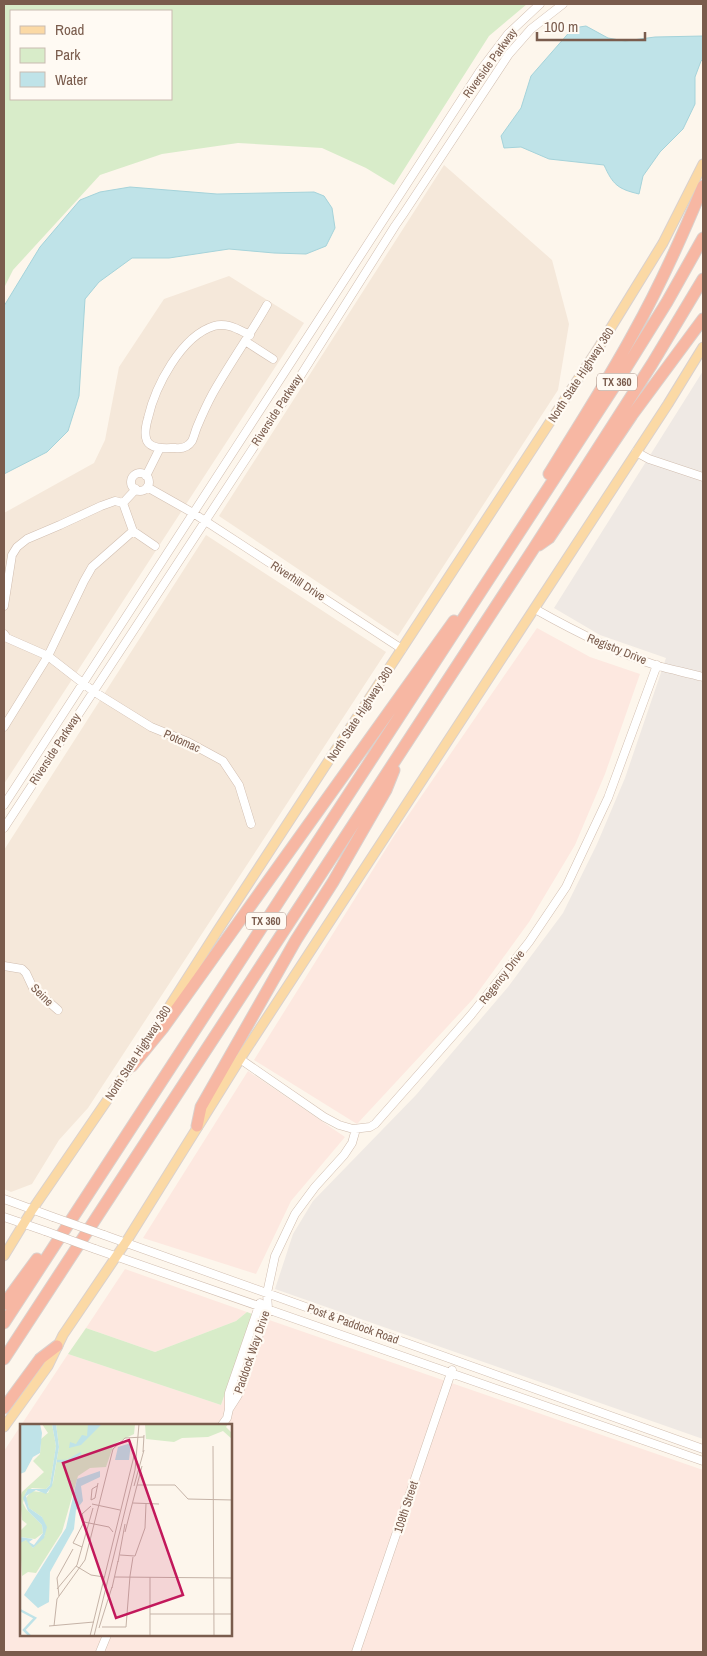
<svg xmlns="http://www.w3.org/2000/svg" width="707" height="1656" viewBox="0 0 707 1656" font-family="'Archivo Narrow',sans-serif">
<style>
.residential{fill:#f5e8da}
.commercial{fill:#fde8e0;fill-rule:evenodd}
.industrial{fill:#efe9e4}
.green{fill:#d8ecc9;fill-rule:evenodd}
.water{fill:#bfe3e8;stroke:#a5d3da}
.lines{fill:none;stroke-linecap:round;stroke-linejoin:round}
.minor-casing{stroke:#d1beb0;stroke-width:9}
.major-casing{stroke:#dad1cd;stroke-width:11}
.highway-casing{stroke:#dad1cd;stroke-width:13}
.minor{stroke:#fff;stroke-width:8}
.major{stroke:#fbd9a5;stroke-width:9}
.highway{stroke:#f7b7a3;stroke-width:11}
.minor-bridge-casing{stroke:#d1beb0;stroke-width:9;stroke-linecap:butt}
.minor-bridge{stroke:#fff;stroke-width:8}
.labels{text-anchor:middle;stroke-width:4.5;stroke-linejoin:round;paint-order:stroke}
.shield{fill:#fffaf3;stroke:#a28b7f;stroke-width:1}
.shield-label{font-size:11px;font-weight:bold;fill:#7a5c4d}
.street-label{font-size:12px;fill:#7a5c4d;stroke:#fffaf3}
.inset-river{fill:none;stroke:#bfe3e8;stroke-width:2.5}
.inset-road{fill:none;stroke:#c5b3a7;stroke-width:1}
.view{fill:#c2185b;fill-opacity:0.15;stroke:#c2185b;stroke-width:2.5}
.inset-edge{fill:none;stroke:#7a5c4d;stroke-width:2.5}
</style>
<rect width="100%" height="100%" fill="#fdf6ec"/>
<!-- residential -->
<path class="residential" d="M444,165l108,95 17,64 -11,66 -160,246 -179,-120z
M229,276l75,47 -300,461v-271l90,-50 11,-23 14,-73 45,-68z
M206,535l180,117 -298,456 -29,32 -27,44 -21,8 -7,-3v-339z"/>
<!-- commercial -->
<path class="commercial" d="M537,628l53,29 50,17 -35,100 -30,71 -46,77 -56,77 -116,125 -103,-64 140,-224z
M248,1071l97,66 -54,64 -35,73 -113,-36z
M125,1269l122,43 -11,9 -81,31 -69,-24z
M252,1314l451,156v182h-699v-201l64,-97 153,51zM21,1425h210v210h-210z"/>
<!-- industrial -->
<path class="industrial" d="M703,371v1068l-428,-150 18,-55 20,-33 103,-106 92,-108 55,-74 34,-69 28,-66 41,-120 -66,-23 -46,-27z"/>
<!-- green -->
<path class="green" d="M4,4h523l-38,32 -95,149 -28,-17 -44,-20 -84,-5 -76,11 -62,21 -87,95 -9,18zM11,11h160v88h-160z
M247,1312l5,2 -31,91 -153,-51 18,-26 69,24 81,-31z"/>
<!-- water -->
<path class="water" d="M586,26l22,12 17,3 30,-4 48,-1v23l-2,2 -6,16v27l-12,25 -23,23 -17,24 -4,18c-21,-5 -26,-9 -35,-29l-55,-6 -28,-12 -17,1 -3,-12 20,-28 10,-32 42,-48z
M130,187l87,7 97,-2 10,4 8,12 3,20 -9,18 -20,8 -32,-1 -45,-4 -60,9h-37l-33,24 -14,17 -6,97 -11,35 -21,21 -43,22v-168l36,-59 40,-47 20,-8z"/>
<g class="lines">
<!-- minor casing -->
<g class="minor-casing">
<path id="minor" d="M250,335c-11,-5 -23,-13 -36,-9 -33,10 -59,61 -66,92 -2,7 -4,17 -1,23 5,9 20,7 28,7 7,1 13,-1 17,-7 2,-4 3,-9 5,-14 5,-12 10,-23 16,-34 17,-30 37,-58 54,-88
M245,341l28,18
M636,452l13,7 54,18
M131 482a9 9 0 1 1 18 0a9 9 0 1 1-18 0Z
M146,476l14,-28
M147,487l46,26 209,136
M136,489l-13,14 10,28 22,15
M4,606l8,-51 5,-8 10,-8 33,-14 41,-19 14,-5 8,2
M535,609c39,22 80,43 123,57 15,4 30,7 45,11
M4,634l3,4 41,18 45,35 58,36 37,15 35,19 16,24 12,39
M4,727l44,-71 36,-75 8,-14 41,-36
M4,805l476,-734 28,-37 32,-30
M4,828l297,-453 94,-149 9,-13 105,-159 22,-25 32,-25
M4,966l18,3 4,4 7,15 25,22
M240,1059l84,58 15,8 14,4 17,-2 5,-3 96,-109 58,-73 37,-55 42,-89 49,-133
M4,1199l49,18
M4,1217l41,14
M104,1235l599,214
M95,1249l608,212
M229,1409v-16l31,-90
M222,1425l5,-7 2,-9 9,-14 30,-86 -1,-16 8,-37 20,-42 20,-27 29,-32 8,-12 4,-14
M100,1652l7,-17
M356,1652l96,-282"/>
</g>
<!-- major casing -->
<g class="major-casing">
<path id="major" d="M148,1040l70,-110 381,-583 64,-104 40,-79
M4,1256l28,-46 102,-149
M4,1427l44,-61 15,-31 63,-93 114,-183 428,-655 35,-57"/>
</g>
<!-- highway casing -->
<g class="highway-casing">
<path id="highway" d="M549,474c28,-46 58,-92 84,-140 27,-48 49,-97 70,-148
M539,545l10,-7 83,-123 71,-96
M132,1066l31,-38 291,-407
M197,1126l4,-19 95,-167 37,-58 53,-92 8,-20
M4,1304l33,-45
M4,1323l612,-939 51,-82 36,-64
M4,1359l530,-811 118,-184 51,-85
M4,1408l36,-49 17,-13"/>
</g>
<!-- minor -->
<use href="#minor" class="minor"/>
<!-- major -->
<use href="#major" class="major"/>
<!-- highway -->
<use href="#highway" class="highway"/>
<!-- minor-bridge casing -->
<g class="minor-bridge-casing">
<path id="minor-bridge" d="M53,1217l51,18
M45,1231l50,18"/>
</g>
<!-- minor-bridge -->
<use href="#minor-bridge" class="minor-bridge"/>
</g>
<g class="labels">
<!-- shield labels -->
<g class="shield">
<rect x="597" y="373.5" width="40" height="17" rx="4"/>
<rect x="246" y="912.5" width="40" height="17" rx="4"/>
</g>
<g class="shield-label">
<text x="617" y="386">TX 360</text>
<text x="266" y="925">TX 360</text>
</g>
<!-- street labels -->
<g class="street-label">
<text transform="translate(490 63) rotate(-54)" y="4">Riverside Parkway</text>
<text transform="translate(581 375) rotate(-57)" y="4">North State Highway 360</text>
<text transform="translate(277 410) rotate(-57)" y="4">Riverside Parkway</text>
<text transform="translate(298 581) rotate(33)" y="4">Riverhill Drive</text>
<text transform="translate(617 649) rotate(22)" y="4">Registry Drive</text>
<text transform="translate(360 714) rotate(-57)" y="4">North State Highway 360</text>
<text transform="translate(182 741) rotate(24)" y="4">Potomac</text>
<text transform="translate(55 749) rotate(-57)" y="4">Riverside Parkway</text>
<text transform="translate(502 977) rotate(-52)" y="4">Regency Drive</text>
<text transform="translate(42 995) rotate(45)" y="4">Seine</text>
<text transform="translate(138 1053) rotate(-57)" y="4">North State Highway 360</text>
<text transform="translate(353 1324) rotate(20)" y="4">Post &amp; Paddock Road</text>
<text transform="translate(252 1352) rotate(-71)" y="4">Paddock Way Drive</text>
<text transform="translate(406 1507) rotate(-72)" y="4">109th Street</text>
</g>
</g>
<!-- overview -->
<g transform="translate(20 1424)">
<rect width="212" height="212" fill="#fdf6ec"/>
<path d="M22,0h10l4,22 -6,39 -4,4 -14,-1 -6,4 -3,11 3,6 16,16 1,8 -8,6 -15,-2 1,-7 6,-6 -5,-4 -2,-22 2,-6 22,-20 -11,-11 7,-7 1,-15 7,-6zM36,0h79l-1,10 -20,10 -8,23 -16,1 -12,8 -16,56 -26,41 -8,-1 -6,4 -2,-35 7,-1 6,8 12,-13 -3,-18 -13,-9 -3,-10 6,-7 16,2 5,-11 6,-35zM125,0h7l-3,6 3,-6h76l-2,3 6,6v6l-9,-8 -15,6 -26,1 -8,4 -28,-3z" fill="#d8ecc9"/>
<path d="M1,0h19l2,9 -2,20 -7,4 -8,15 -5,2zM32,0h4l3,23 -7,39 -6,8 -10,-4 -10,6 3,12 13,9 5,10 -3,11 -11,10 -7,-8 -6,3v-6l13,2 -4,3 5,3 9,-12 -1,-8 -14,-14 -5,-13 5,-9h18l4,-4 6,-39zM68,0h14l-21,21 -12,3 1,-6 6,2 6,-9 5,1zM111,19l-2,17h-14l3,-13zM80,47v6l-19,9 2,15 -7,9 -2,19 -24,43 -1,30 -11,6 -14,-13 42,-67 11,-49z" fill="#bfe3e8"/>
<path class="inset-river" d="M37,37h10l14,-8M0,186l15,8 -11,12 6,6"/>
<path class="inset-road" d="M193,22l1,190M123,28l1,-17M117,61h38l13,14 45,1M77,62l-5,3 -1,11 4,-2 3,-15M114,62l10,-36M113,79l26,1M72,80l28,6M71,82l-9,8 2,8 25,5 4,5M105,108l17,-66M62,123l-9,-4 11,-21M100,131l15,1 10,-28 1,-24M98,138l7,-38M56,142l15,9 13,2M110,152l3,-19M95,153l118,1M92,164l6,-27M37,165l20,-24 16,-57M39,172l-2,-18 16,-29M130,190h83M29,202l45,-4M34,202l3,-27 28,-39 28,-111 12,-11 19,-1M82,203h24l4,-51M79,204l13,-41M70,212l44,-180M74,212l41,-166 4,-46M130,212v-59"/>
<path class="view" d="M109,16l54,155 -67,23 -53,-155z"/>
<rect width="212" height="212" class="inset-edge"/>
</g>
<!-- border -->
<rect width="707" height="1656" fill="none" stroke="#7a5c4d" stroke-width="10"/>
<!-- legend -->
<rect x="10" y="10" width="162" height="90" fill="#fffaf3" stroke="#cabbb1"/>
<rect x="20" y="26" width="25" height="8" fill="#fbd9a5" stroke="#cabbb1"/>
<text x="55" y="35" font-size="15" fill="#7a5c4d">Road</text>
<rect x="20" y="48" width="25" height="15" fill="#d8ecc9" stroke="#cabbb1"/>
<text x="55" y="60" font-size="15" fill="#7a5c4d">Park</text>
<rect x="20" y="72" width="25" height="15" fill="#bfe3e8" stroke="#cabbb1"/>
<text x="55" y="85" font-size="15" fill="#7a5c4d">Water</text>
<!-- scale -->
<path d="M537 32v8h108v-8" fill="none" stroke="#7a5c4d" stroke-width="2.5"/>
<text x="544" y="32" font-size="15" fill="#7a5c4d" stroke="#fffaf3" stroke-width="4" paint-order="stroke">100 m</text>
</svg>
